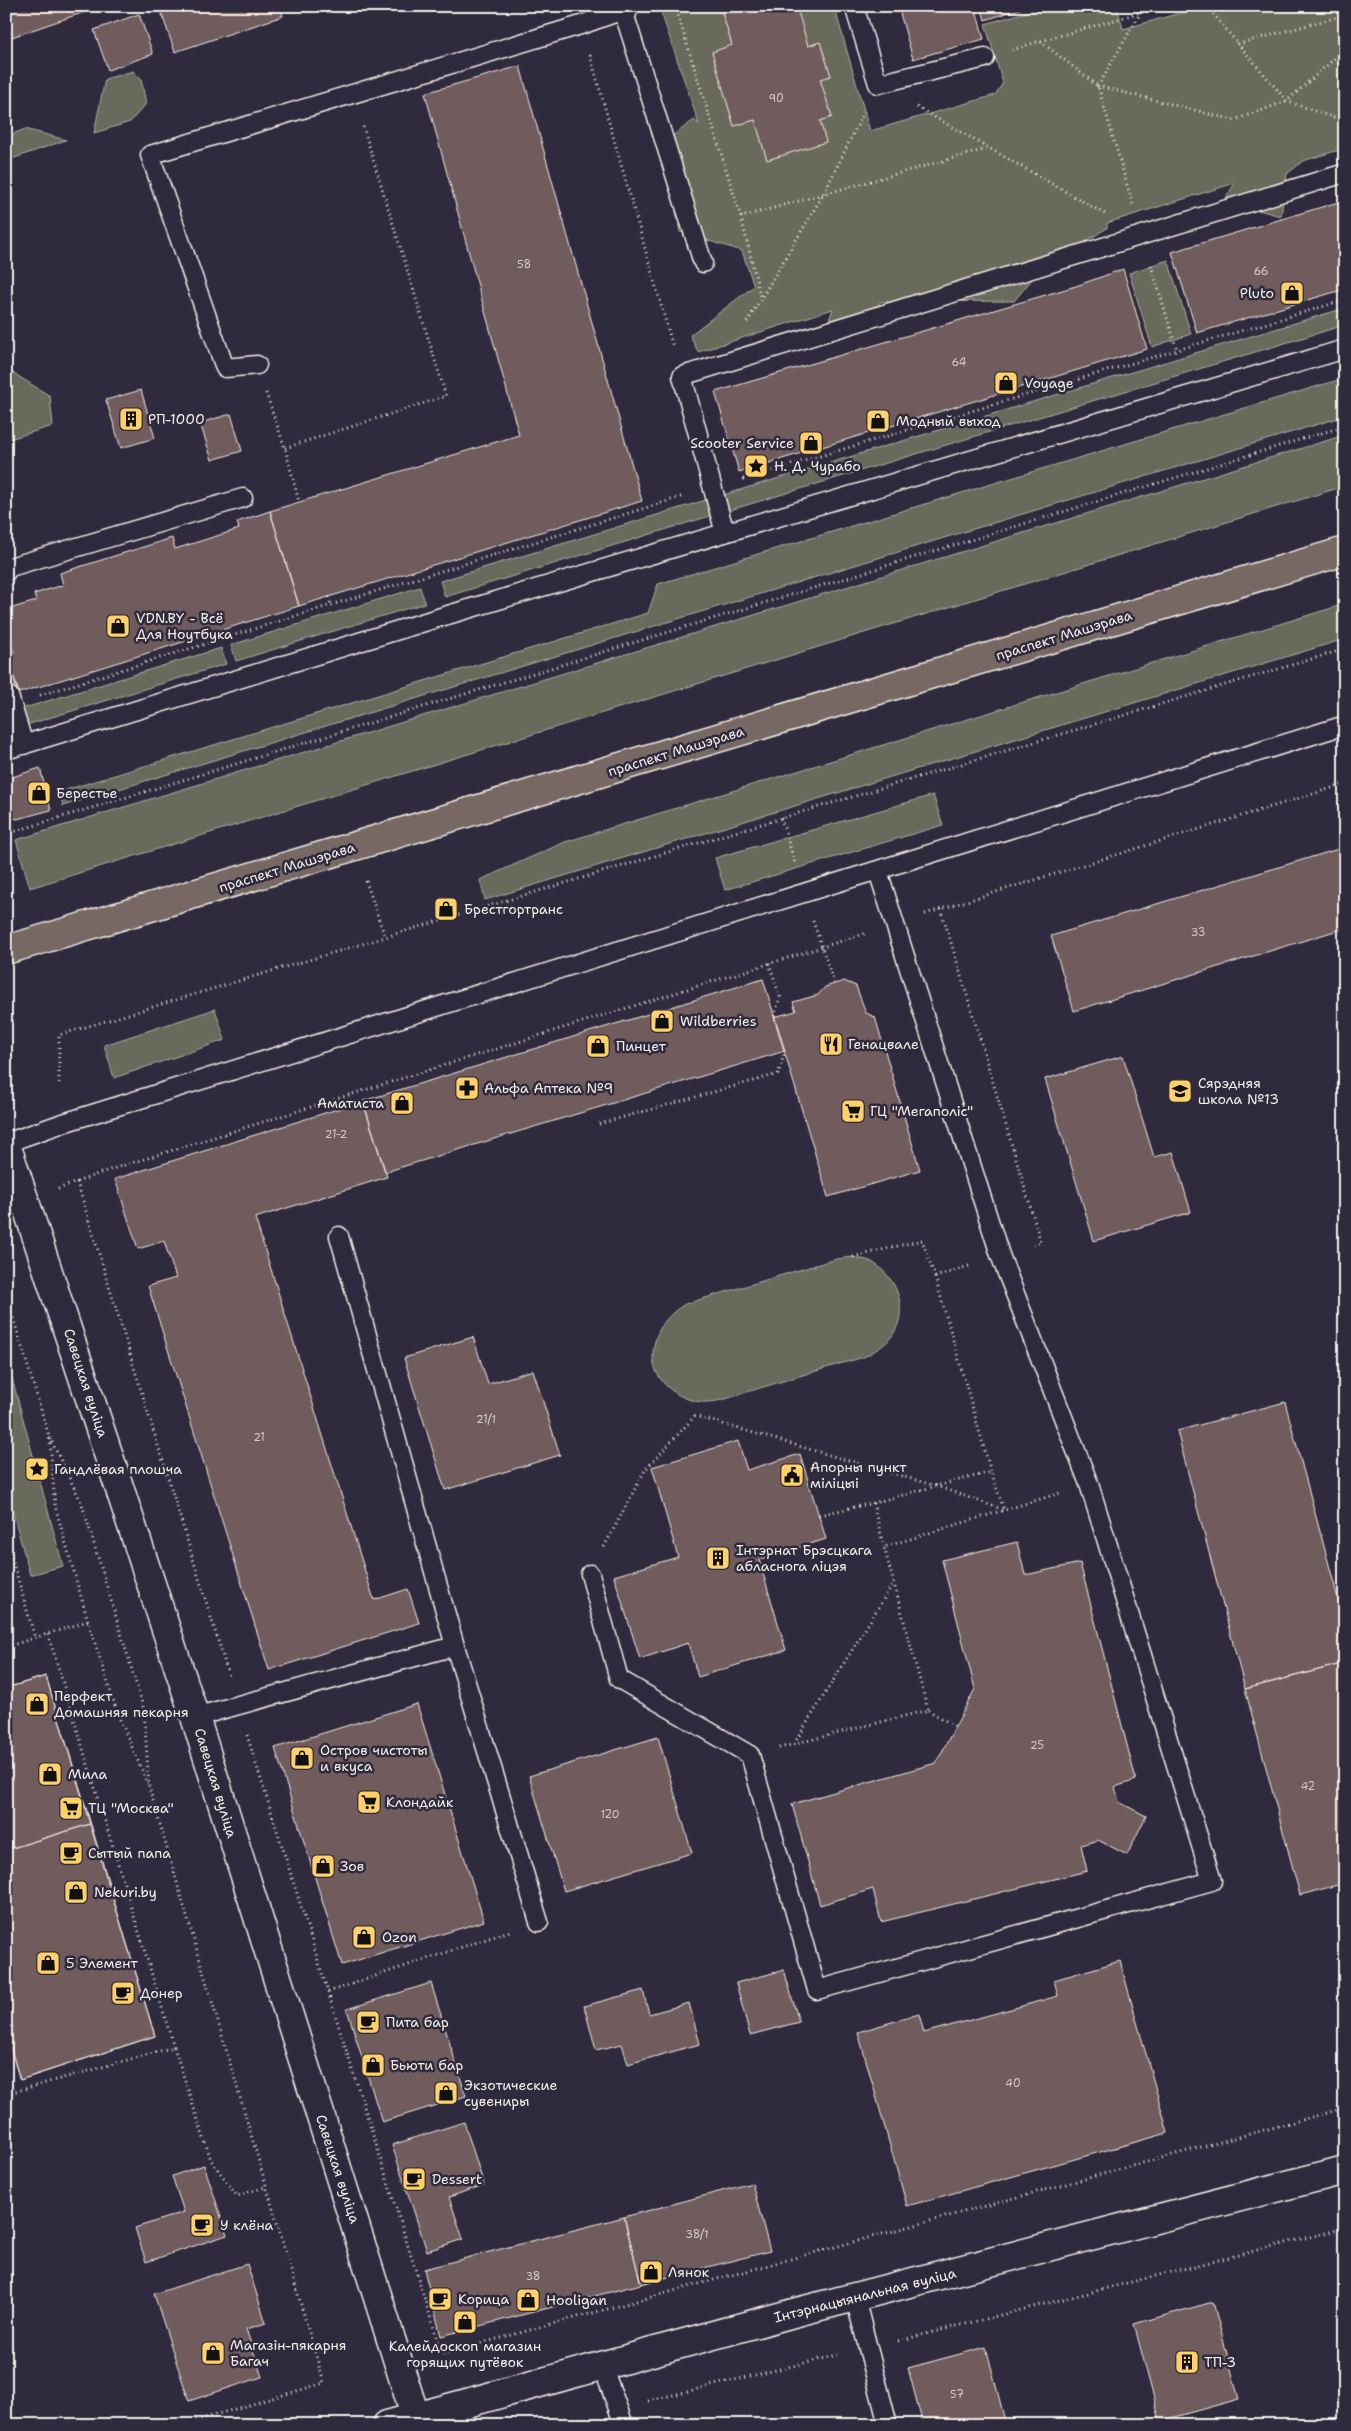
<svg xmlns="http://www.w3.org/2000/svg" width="1351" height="2431" viewBox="0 0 1351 2431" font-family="'Shantell Sans',sans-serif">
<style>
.green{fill:#6b6b5c;stroke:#b0aea2}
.building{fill:#6f5b5d;stroke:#f4f1e8}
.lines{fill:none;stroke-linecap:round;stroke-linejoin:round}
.lane-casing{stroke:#f4f1e8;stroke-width:21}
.street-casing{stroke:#f4f1e8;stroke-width:31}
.primary-casing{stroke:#f4f1e8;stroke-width:31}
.path{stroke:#f4f1e8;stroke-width:3;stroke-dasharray:1 4;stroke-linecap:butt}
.lane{stroke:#2f2a3d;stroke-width:18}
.street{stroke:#2f2a3d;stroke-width:28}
.primary{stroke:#776864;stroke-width:28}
.labels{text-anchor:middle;stroke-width:5;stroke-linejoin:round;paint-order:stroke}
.number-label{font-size:11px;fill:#d3ccc5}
.poi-label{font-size:14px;fill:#f4f1e8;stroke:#2f2a3d;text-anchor:start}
.street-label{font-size:14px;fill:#f4f1e8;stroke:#2f2a3d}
</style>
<rect width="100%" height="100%" fill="#2f2a3d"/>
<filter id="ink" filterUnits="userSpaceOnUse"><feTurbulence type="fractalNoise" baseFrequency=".02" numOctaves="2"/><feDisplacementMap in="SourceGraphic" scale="10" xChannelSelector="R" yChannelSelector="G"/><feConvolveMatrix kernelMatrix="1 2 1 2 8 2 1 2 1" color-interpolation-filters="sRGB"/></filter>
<g filter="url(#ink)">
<!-- green -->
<path class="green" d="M659,6h175l36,125 125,-36 8,-12 -18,-59 62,-18h70l6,23 75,-21v-2h147v142l-42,13 -16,13 -6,42 -57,-15 11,-18 -128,40v5l-68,43 -25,30 -134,1 -12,23h-41l6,-16 -135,43 -8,-17 64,-49 -12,-35 -62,-19 -17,-89 31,-23 5,4z
M133,71l8,8 5,25 -16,18 -36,11 11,-54z
M25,129l41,11 -60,21v-24z
M1168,260l23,74 -39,13 -23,-74z
M1345,308v17l-618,186 -4,-16z
M6,357l4,14 40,25 3,30 -47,14z
M1345,378v38l-1282,390 -4,-14 589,-179 10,-29z
M1345,435v51l-1315,402 -14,-48z
M706,500l4,16 -265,81 -5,-16z
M420,587l5,16 -189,58 -5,-16z
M1345,604v35l-860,261 -5,-20 85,-38z
M221,648l5,16 -203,62 -5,-16z
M933,795l10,30 -218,65 -10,-32z
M215,1009l10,31 -111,38 -10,-33z
M853,1257c6,2 14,2 19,5 25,15 38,48 20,74 -7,10 -18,15 -28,21 -36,10 -71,21 -107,32 -15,4 -32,12 -48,13 -27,2 -58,-20 -56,-49 2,-23 13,-37 32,-49l151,-45z
M6,1356l57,210 -33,9 -24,-88z"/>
<!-- building -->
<path class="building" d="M6,6h96l-96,33z
M159,6h121l3,10 -108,36z
M720,6h65l1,5 11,-3 11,38 12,-4 11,34 -11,3 12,38 -12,4 6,21 -59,18 -12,-40 -21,6 -22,-74 20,-7z
M898,6h77l9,33 -71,20z
M981,6h48l-44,14z
M139,14l14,40 -45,16 -14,-40z
M520,66l122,435 -343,105 -29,-95 249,-76 -94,-342z
M1345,200v89l-148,44 -25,-81z
M1123,269l24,80 -408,123 -24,-80 361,-106z
M141,390l14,48 -34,10 -15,-48z
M231,414l11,37 -30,9 -12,-37z
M270,511l29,95 -280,87 -12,-38 7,-3 -8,-26v-16l30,-9 -2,-7 29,-9 -3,-12 112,-35 3,11 64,-20 -2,-7z
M6,655l12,38 -12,4z
M40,768l11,42 -34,9 -7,-2 -4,-3v-35z
M1345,847v81l-271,83 -23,-75z
M763,979l22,72 -400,121 -22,-71z
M844,981l12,5 10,27 9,4 45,153 -92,27 -54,-180 22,-6 -3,-9 25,-7 7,-8z
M1123,1056l31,101 19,-5 18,60 -97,29 -49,-162z
M363,1101l24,76 -132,41 119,382 34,-11 11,34 -150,47 -121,-384 28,-8 -12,-37 -26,8 -23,-70z
M473,1337l15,47 45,-14 27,85 -115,35 -41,-132z
M1285,1402l60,222v39l-100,26 -68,-258z
M738,1441l9,29 53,-16 26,85 -67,21 27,90 -88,27 -10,-34 -48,16 -26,-83 64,-19 -26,-90z
M1017,1542l8,33 55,-12 56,217 -21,7 4,15 27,14 -19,39 -29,-15 -17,5 6,26 -206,51 -8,-33 -53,16 -28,-101 144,-41 39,-74 -33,-129z
M1345,1663v220l-45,12 -55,-206z
M46,1676l44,148 -84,26v-162z
M46,1676l109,360 -135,44 -14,-47v-345z
M417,1704l67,217 -142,44 -67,-217z
M658,1737l34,116 -128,38 -35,-115z
M90,1824l65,212 -135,44 -14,-47v-183z
M1120,1961l48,172 -261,73 -49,-174 61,-18 5,19 134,-37 -4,-16z
M784,1970l15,52 -49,13 -14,-52z
M431,1983l35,113 -84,26 -35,-113z
M643,1990l6,24 40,-11 11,41 -72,20 -6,-20 -26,6 -12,-44z
M464,2122l20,63 -35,12 14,42 -36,12 -35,-106z
M204,2165l23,70 -81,27 -11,-34 49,-16 -12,-36z
M752,2183l18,68 -129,33 -17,-67z
M624,2217l17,67 -200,52 -17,-67z
M247,2264l19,59 -20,6 16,48 -73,24 -35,-107z
M1213,2302l26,97 -79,22 -26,-97z
M986,2347l20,78h-83l-15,-57z"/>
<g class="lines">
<!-- lane casing -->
<g class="lane-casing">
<path id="lane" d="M854,6l24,78 107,-26
M257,365l-32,3 -75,-213 431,-130 42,-15 80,253
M725,533l-43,-157 663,-203
M6,572l4,-5 233,-69
M9,696l15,49
M6,750l435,-133 904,-268
M6,1143l57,-20 1282,-398
M339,1236l116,410 84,276
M590,1574l29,105 131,76 67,235 395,-109 -123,-397 -89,-229 -122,-384
M195,1717l260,-71
M855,2298l33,127
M602,2365l22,60"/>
</g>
<!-- street casing -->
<g class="street-casing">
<path id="street" d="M622,6l1,4
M6,1144l189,573 223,708
M387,2425l410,-113 548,-142"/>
</g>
<!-- primary casing -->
<g class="primary-casing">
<path id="primary" d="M6,950l1339,-399"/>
</g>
<!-- path -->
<path class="path" d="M675,6l66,211 249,-69
M1207,6l31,38
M1141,12l-43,74 136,34 53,-19 58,-52
M1345,15l-107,29 49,57 58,21
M1041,41l122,-35
M1012,50l28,-9 58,45 35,119
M590,55l83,292
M917,107l188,107
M741,217l20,82
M1151,265l26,85
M747,322l76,-127 41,-83
M266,393l19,55 14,54
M285,448l161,-52 -84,-273
M743,479l602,-179
M329,597l2,9
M219,630l3,9
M40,695l644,-199
M781,818l14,45
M6,834l1339,-408
M366,881l19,56
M941,909l100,333 -11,4
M925,914l420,-130
M813,921l21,62
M769,963l11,34 -6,20
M59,1083v-48l1286,-386
M599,1124l179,-50 7,-23
M77,1182l152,494
M58,1189l48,-18 761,-238
M853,1257l69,-17 13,37 37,-12
M6,1294l43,142 33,68 62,206 5,77 175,596 -144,42
M50,1439l5,67 33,115 30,94 30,69
M873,1503l11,44
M819,1515l54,-12 63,-17 68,24 -13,-38
M6,1538l29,100
M604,1547l41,-77 50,-54 241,70 55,-14 -56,-195
M6,1647l82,-26
M928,1710l28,17
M247,1735l195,619 903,-246
M794,1744l100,-162
M779,1748l149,-38 -44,-163 176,-54
M328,1992l182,-61
M174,2047l37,113 26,36 28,-9
M6,2094l168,-47 -126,-413
M6,2120l3,10 -3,1
M898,2341l447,-113
M648,2401l190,-46
M560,2425l28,-8"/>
<!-- lane -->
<use href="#lane" class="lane"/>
<!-- street -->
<use href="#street" class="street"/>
<!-- primary -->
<use href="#primary" class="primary"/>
</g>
</g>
<!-- icons -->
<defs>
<g id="shop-square" transform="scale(1.25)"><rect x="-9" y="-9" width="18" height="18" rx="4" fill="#ffd166" stroke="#2f2a3d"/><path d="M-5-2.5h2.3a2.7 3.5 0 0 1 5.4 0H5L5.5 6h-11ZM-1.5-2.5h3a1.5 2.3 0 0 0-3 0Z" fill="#111"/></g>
<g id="building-square" transform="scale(1.25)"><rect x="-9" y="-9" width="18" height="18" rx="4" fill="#ffd166" stroke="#2f2a3d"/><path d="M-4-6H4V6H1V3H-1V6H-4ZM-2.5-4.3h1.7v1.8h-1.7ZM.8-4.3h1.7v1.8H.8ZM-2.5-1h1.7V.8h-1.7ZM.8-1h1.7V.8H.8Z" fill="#111"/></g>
<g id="sight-square" transform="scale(1.25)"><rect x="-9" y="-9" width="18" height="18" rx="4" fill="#ffd166" stroke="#2f2a3d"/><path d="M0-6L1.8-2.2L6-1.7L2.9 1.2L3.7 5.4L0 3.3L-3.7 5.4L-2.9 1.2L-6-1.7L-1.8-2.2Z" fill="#111"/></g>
<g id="restaurant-square" transform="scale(1.25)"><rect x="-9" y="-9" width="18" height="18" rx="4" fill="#ffd166" stroke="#2f2a3d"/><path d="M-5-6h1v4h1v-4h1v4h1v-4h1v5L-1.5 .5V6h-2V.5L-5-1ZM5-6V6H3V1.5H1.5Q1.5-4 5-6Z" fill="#111"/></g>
<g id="pharmacy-square" transform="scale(1.25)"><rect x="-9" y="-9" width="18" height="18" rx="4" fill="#ffd166" stroke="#2f2a3d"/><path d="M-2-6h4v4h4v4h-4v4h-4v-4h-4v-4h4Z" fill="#111"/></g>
<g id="school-square" transform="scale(1.25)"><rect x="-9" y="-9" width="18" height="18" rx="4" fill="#ffd166" stroke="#2f2a3d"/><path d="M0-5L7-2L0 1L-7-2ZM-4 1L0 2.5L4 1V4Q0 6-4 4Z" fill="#111"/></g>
<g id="supermarket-square" transform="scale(1.25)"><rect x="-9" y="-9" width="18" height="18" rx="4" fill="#ffd166" stroke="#2f2a3d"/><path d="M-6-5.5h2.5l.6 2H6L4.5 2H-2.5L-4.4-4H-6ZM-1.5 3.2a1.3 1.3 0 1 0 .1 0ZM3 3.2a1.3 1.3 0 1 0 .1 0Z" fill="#111"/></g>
<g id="civic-square" transform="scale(1.25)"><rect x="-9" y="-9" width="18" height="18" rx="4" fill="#ffd166" stroke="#2f2a3d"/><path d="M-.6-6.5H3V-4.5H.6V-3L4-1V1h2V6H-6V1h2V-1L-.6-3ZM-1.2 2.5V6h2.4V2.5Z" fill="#111"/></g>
<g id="cafe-square" transform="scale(1.25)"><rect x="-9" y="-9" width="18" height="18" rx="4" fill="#ffd166" stroke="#2f2a3d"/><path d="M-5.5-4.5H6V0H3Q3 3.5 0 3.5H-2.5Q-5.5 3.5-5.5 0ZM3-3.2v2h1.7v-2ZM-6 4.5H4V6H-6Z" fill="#111"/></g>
</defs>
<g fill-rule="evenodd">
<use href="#shop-square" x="1292" y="293"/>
<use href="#shop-square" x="1006" y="383"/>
<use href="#building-square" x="131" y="419"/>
<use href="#shop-square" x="878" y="421"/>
<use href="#shop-square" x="811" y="443"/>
<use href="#sight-square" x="756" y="466"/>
<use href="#shop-square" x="118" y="626"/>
<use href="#shop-square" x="39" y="793"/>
<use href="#shop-square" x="446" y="909"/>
<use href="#shop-square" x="662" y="1021"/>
<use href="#restaurant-square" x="831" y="1044"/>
<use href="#shop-square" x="598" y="1046"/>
<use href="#pharmacy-square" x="467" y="1088"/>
<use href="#school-square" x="1180" y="1091"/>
<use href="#shop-square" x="402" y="1103"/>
<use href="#supermarket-square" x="853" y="1111"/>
<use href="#sight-square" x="37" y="1469"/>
<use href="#civic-square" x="792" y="1475"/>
<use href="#building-square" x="718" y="1558"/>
<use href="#shop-square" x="37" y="1704"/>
<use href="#shop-square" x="302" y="1758"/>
<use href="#shop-square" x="50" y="1774"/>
<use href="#supermarket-square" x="369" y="1802"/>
<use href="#supermarket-square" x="71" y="1808"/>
<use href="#cafe-square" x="71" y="1853"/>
<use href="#shop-square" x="323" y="1866"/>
<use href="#shop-square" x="76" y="1892"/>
<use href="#shop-square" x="364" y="1937"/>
<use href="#shop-square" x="48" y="1963"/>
<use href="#cafe-square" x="123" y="1993"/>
<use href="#cafe-square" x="368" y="2022"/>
<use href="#shop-square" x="373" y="2065"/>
<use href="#shop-square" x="446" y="2093"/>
<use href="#cafe-square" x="414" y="2179"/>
<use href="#cafe-square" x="202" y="2225"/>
<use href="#shop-square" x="651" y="2272"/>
<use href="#cafe-square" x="440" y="2299"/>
<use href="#shop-square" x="528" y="2300"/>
<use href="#shop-square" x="465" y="2322"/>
<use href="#shop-square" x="213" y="2353"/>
<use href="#building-square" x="1187" y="2362"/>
</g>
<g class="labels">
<!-- number labels -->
<g class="number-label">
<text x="776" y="102">90</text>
<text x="524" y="268">58</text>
<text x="1261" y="275">66</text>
<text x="959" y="366">64</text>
<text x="1198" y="936">33</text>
<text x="336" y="1138">21-2</text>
<text x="486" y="1423">21/1</text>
<text x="259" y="1441">21</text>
<text x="1037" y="1749">25</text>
<text x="1308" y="1790">42</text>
<text x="610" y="1818">120</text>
<text x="1013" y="2087">40</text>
<text x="697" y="2238">38/1</text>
<text x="533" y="2280">38</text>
<text x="957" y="2398">57</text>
</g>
<!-- poi labels -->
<g class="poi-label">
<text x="1274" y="298" text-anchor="end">Pluto</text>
<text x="1024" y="388">Voyage</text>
<text x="148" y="424">РП-1000</text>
<text x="896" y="426">Модный выход</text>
<text x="794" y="448" text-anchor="end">Scooter Service</text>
<text x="774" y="471">Н. Д. Чурабо</text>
<text x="136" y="623">VDN.BY - Всё<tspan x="136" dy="16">Для Ноутбука</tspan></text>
<text x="56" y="798">Берестье</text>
<text x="464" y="914">Брестгортранс</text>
<text x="680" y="1026">Wildberries</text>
<text x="848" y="1049">Генацвале</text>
<text x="616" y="1051">Пинцет</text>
<text x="1198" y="1088">Сярэдняя<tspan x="1198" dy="16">школа №13</tspan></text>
<text x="484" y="1093">Альфа Аптека №9</text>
<text x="384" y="1108" text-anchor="end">Аматиста</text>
<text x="870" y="1116">ГЦ "Мегаполіс"</text>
<text x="810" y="1472">Апорны пункт<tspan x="810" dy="16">міліцыі</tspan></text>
<text x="54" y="1474">Гандлёвая плошча</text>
<text x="736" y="1555">Інтэрнат Брэсцкага<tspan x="736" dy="16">абласнога ліцэя</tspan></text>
<text x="54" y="1701">Перфект<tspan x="54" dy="16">Домашняя пекарня</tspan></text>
<text x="320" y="1755">Остров чистоты<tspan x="320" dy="16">и вкуса</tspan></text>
<text x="68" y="1779">Мила</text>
<text x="386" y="1807">Клондайк</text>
<text x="88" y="1813">ТЦ "Москва"</text>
<text x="88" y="1858">Сытый папа</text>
<text x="340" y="1871">Зов</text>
<text x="94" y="1897">Nekuri.by</text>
<text x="382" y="1942">Ozon</text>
<text x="66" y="1968">5 Элемент</text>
<text x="140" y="1998">Донер</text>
<text x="386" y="2027">Пита бар</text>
<text x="390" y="2070">Бьюти бар</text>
<text x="464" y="2090">Экзотические<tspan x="464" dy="16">сувениры</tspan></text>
<text x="432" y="2184">Dessert</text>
<text x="220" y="2230">У клёна</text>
<text x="668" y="2277">Лянок</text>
<text x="458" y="2304">Корица</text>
<text x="546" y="2305">Hooligan</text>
<text x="230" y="2350">Магазін-пякарня<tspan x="230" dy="16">Багач</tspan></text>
<text x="465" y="2351" text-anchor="middle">Калейдоскоп магазин<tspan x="465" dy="16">горящих путёвок</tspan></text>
<text x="1204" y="2367">ТП-3</text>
</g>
<!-- street labels -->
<g class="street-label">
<text transform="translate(1064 635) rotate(-17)" y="5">праспект Машэрава</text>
<text transform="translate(676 751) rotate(-17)" y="5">праспект Машэрава</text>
<text transform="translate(287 867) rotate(-17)" y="5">праспект Машэрава</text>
<text transform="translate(86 1383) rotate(72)" y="5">Савецкая вуліца</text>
<text transform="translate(216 1783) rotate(73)" y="5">Савецкая вуліца</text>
<text transform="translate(338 2169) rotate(72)" y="5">Савецкая вуліца</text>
<text transform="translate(865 2295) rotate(-14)" y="5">Інтэрнацыянальная вуліца</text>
</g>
</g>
<!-- margin -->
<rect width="1351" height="2431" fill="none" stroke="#2f2a3d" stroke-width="25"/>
<rect x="12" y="12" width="1326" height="2406" fill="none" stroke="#f4f1e8" stroke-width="2" filter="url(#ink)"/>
</svg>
